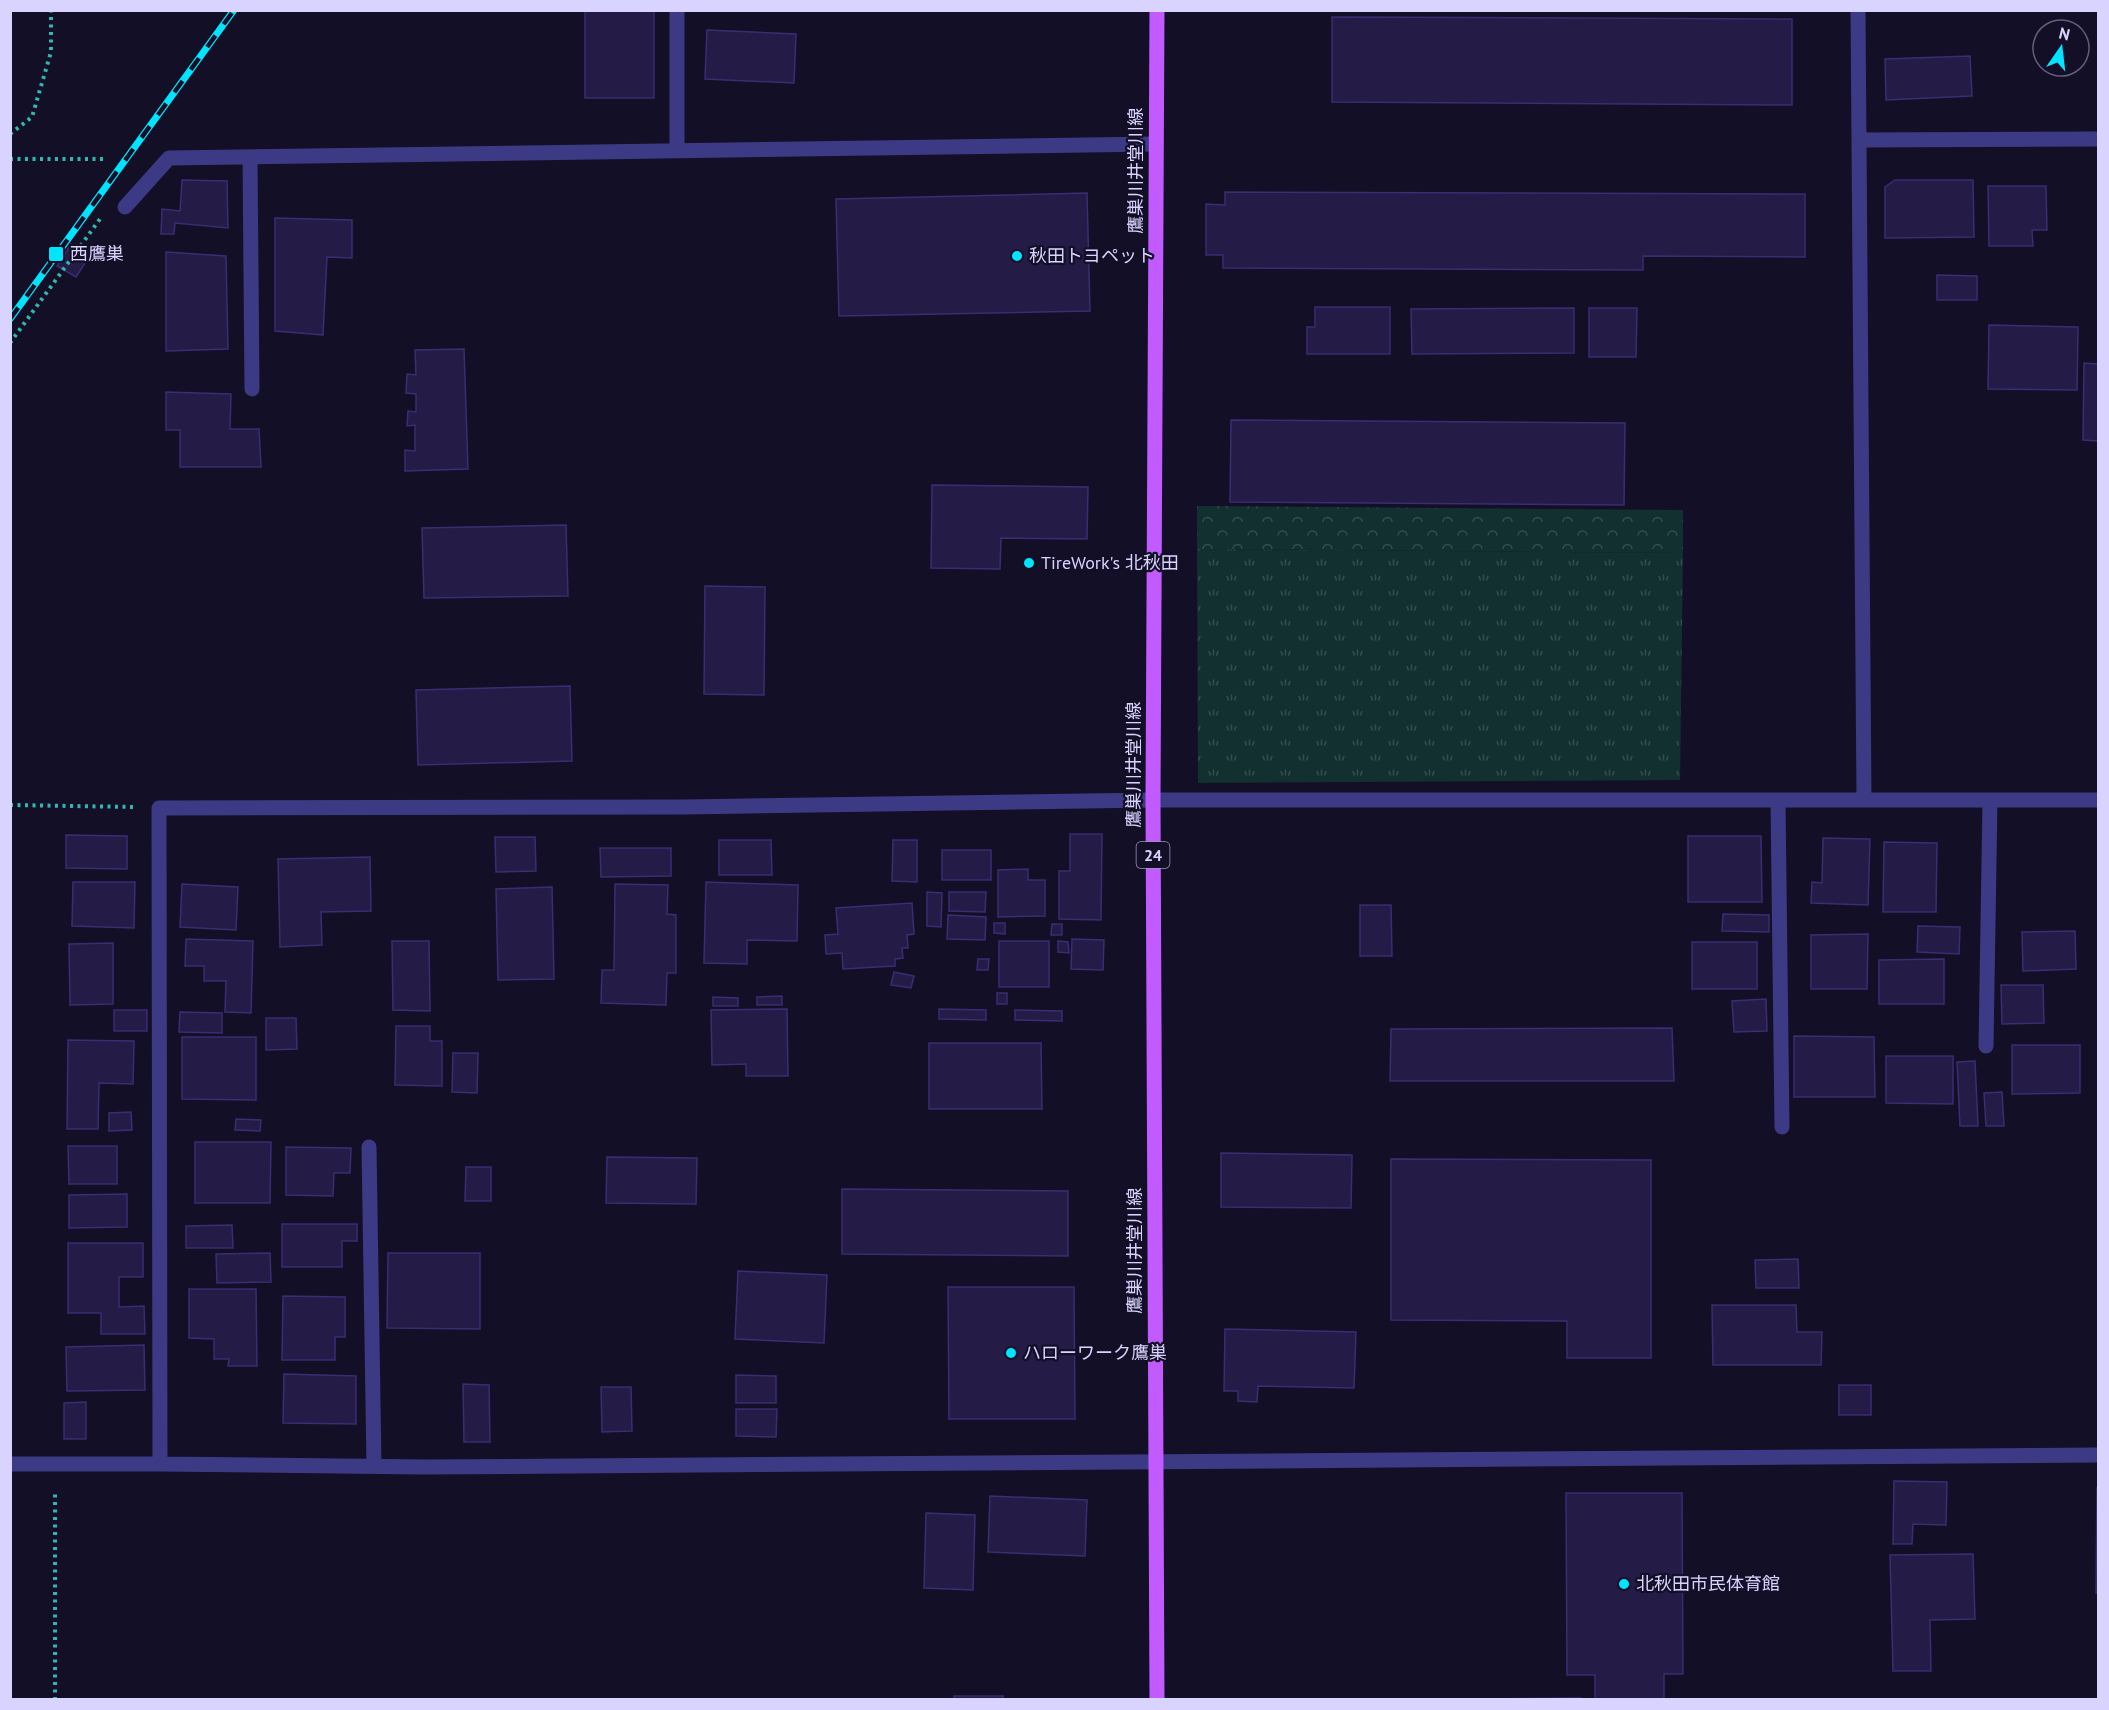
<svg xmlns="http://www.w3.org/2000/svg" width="2109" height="1710" viewBox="0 0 2109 1710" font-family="'PT Sans','Noto Sans JP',sans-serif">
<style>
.grass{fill:url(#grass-tufts)}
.forest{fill:url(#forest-crowns)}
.building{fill:#241b47;stroke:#3b2d73;stroke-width:1.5}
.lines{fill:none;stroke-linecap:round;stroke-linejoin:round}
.path{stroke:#2fb8b0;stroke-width:4;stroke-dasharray:3 4.5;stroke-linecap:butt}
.street{stroke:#3d3a85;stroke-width:15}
.primary{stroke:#c25bff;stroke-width:15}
.rail-casing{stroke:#00e5ff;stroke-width:7}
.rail{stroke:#130f26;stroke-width:4.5;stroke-dasharray:14;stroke-linecap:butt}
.poi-dot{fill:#00e5ff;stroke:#130f26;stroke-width:2}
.labels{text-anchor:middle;stroke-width:4.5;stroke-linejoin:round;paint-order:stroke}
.shield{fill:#130f26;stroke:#9e99be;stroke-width:1.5}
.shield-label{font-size:16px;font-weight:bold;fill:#d9d4ff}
.street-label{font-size:18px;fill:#d9d4ff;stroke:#130f26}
.poi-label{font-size:18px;fill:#d9d4ff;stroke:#130f26;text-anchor:start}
</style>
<defs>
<pattern id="grass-tufts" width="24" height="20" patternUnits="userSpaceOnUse" patternTransform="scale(1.5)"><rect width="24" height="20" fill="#12302f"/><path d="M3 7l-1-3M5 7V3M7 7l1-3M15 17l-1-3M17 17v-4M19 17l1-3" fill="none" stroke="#344d4e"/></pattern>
<pattern id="forest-crowns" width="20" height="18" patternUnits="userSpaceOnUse" patternTransform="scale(1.5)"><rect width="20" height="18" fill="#12302f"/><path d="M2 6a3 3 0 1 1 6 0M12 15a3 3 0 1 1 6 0" fill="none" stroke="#344d4e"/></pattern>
</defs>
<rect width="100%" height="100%" fill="#130f26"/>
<!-- grass -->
<path class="grass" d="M1197,549l486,4 -3,227 -482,3z"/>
<!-- forest -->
<path class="forest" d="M1197,506l486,4v43l-486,-4z"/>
<!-- building -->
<path class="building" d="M585,10h69v88h-69z
M1332,17l460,2v86l-460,-3z
M707,30l89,4 -2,49 -89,-4z
M1970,56l2,40 -86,4 -1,-41z
M182,180l45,1 1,47 -53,-5 -1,11h-13l1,-25 18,2z
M1895,180h78l1,57 -89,1v-51z
M1988,186h58l1,44h-15l1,16h-44z
M1225,192l580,2v63l-162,-1v14l-420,-2v-13h-17v-51l19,1z
M1087,193l3,118 -251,5 -3,-117z
M275,218l77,2v38l-25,-1 -4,78 -48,-4z
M71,244l18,13 -13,20 -19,-11z
M166,252l60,4 2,93 -62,2z
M1937,275l40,1v24h-40z
M1315,307h75v47h-83v-27h8z
M1574,308v45l-162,1 -1,-45z
M1589,308h48l-1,49h-47z
M1989,325l89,2 -1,63 -89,-1z
M464,349l4,120 -63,2v-21l10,1v-26l-8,1 1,-15 8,1v-18l-10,-1 1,-19 9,1 -1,-25z
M2084,363l14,1v77l-15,-1z
M166,392l65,2 -1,35h29l2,38h-81v-37h-14z
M1231,420l394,3 -1,82 -394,-3z
M932,485l156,2 -1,52 -86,-1 -1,31 -69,-1z
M566,525l2,71 -144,2 -2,-70z
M705,586l60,1 -1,108 -60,-1z
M570,686l2,75 -154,4 -2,-75z
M1070,834h32l-1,86 -42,-1v-48h11z
M66,835l61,1v33l-61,-1z
M1688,836h73l1,66h-74z
M495,837h40l1,34 -40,1z
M1823,838l47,1 -2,66 -57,-2 1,-21 10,1z
M719,840h52l1,35h-53z
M893,840h24v42l-25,-1z
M1884,842l53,1 -1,69h-53z
M600,848h71v28l-70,1z
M942,850h49v30h-49z
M370,857l1,54 -50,1 1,33 -42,2 -2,-88z
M1028,869v11h17v36l-47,1v-47z
M73,882h62l-1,46 -62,-2z
M706,882l92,3 -1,56 -50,-1v24l-43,-1z
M182,884l56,3 -2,43 -56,-3z
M615,884l53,1 -1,29 9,1v58h-9l-1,32 -65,-2 1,-33h12z
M552,887l2,92 -56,1 -2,-91z
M927,892l15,1 -1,34 -14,-1z
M949,892h37l-1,20 -36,-1z
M912,903l2,31 -7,1 1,13h-6l1,10 -8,1v7l-52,3 -1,-16 -16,1 -1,-19 13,-1 -2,-26z
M1360,905h31l1,51h-32z
M1723,914l46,1v17l-47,-1z
M948,915l38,2 -1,23 -38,-1z
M994,923h11v11l-11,-1z
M1052,924h10v11h-11z
M1918,926l42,1 -1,27 -42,-2z
M2075,931l1,38 -53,2 -1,-39z
M1868,934l-1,55h-56v-54z
M186,939l67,2 -2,72 -26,-1 1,-31h-22v-15h-19z
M1072,939l32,1 -1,30 -32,-1z
M392,941h37l1,70 -37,-1z
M999,941h50v46h-50z
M1058,941l10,1 1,11 -11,-1z
M1692,942h65v47h-65z
M113,943v61l-43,1 -1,-61z
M978,959h11l-1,11h-11z
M1944,959v45h-65v-44z
M894,972l20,4 -3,12 -20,-3z
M2001,985h42l1,38 -42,1z
M997,993h10v11h-10z
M782,996v9h-25v-8z
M713,997l25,1v8h-25z
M1766,999l1,32 -33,1 -2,-31z
M787,1009l1,67h-42v-12l-34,1 -1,-55z
M939,1009l47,1v10l-47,-1z
M114,1010h33v21h-33z
M1015,1010l47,1v10l-47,-1z
M180,1012l42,1v20l-43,-1z
M266,1018h30l1,31 -31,1z
M396,1026h34v15h12v45l-47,-1z
M1672,1028l2,53h-284l1,-52z
M1794,1036l80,1 1,60h-81z
M182,1037h74v63l-74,-1z
M68,1040l66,1 -1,43 -34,-1 -1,46h-31z
M929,1043h112l1,66h-113z
M2012,1045h68v48l-68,1z
M453,1053h25l-1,40 -25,-1z
M1886,1056h67v48l-67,-1z
M1975,1061l3,65h-18l-3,-64z
M2002,1092l2,34h-18l-2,-33z
M131,1112l1,18 -23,1v-18z
M236,1119l25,1 -1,11 -25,-1z
M195,1142h76l-1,61h-75z
M68,1146h49v38h-48z
M286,1147l65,1 -1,25h-16l-1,23 -47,-1z
M1221,1153l131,2 -1,53 -130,-1z
M607,1157l90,1 -1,46 -90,-1z
M1391,1159l260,1v198h-84v-37l-176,-1z
M466,1167h25v34h-26z
M842,1189l226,2v65l-226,-2z
M127,1194v33l-58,1v-33z
M282,1224h75v17h-15v26h-60z
M232,1225l1,23h-47v-22z
M68,1243h75v34h-24v30l25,-1 1,28h-44v-21h-33z
M270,1253l1,29 -54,1 -1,-29z
M388,1253h92v76l-93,-1z
M1798,1259l1,29h-43l-1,-28z
M738,1271l89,4 -3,68 -89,-4z
M948,1287h126l1,132h-126z
M189,1289h67l1,77h-29l1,-7h-15v-20l-25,-1z
M283,1296l62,1v40h-10v23h-53z
M1712,1305h84l1,27h25l-1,33h-108z
M1225,1329l131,3 -2,56 -96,-2 -1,16 -19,-1v-10h-14z
M144,1345l1,45 -78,1 -1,-44z
M284,1374l72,2v48l-73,-1z
M736,1375l40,1v27h-40z
M463,1384l26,1 1,57h-26z
M1839,1385h32v30h-32z
M601,1387h30l1,44 -30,1z
M86,1402v37h-22v-36z
M736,1409h41l-1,28 -40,-1z
M1894,1481l53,1 -1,43 -33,-1 -1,20h-19z
M2097,1488h1v105h-2z
M1566,1493h116l1,181h-19v26h-69v-25h-28z
M990,1496l97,4 -2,56 -97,-4z
M926,1513l49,2 -2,75 -49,-2z
M1973,1554l2,65 -45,1 1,51h-38l-3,-116z
M954,1696h49v4h-49z
M1581,1698v2l-93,-1z"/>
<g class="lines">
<!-- path -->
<path class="path" d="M10,134l22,-17 19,-65v-42
M10,159h94
M10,343l90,-124
M10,805l124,2
M55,1700v-210"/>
<!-- street -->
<path class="street" d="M1858,10l6,790
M1859,140l239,-1
M677,151v-141
M250,157l2,232
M125,207l44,-49 987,-14
M1778,800l4,327
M1986,1046l4,-246
M369,1147l5,319
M10,1464h150l264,3 1674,-12
M160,1464l-1,-656 524,-1 470,-7h945"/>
<!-- primary -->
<path class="primary" d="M1157,10l-4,790 4,900"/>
<!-- rail casing -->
<g class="rail-casing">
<path id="rail" d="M10,319l224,-309"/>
</g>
<!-- rail -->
<use href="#rail" class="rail"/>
</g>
<!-- markers -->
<g class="poi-dot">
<rect x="48" y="246" width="16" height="16" rx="3"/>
<circle cx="1017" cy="256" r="6"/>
<circle cx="1029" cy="563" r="6"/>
<circle cx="1011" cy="1353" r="6"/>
<circle cx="1624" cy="1584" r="6"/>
</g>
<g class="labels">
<!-- shield labels -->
<rect class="shield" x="1136.5" y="842" width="33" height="26" rx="4.5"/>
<g class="shield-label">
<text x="1153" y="861">24</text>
</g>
<!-- street labels -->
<g class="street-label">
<text transform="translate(1136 171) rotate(-90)" y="6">鷹巣川井堂川線</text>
<text transform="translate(1134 765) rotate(-90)" y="6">鷹巣川井堂川線</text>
<text transform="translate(1135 1251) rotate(-90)" y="6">鷹巣川井堂川線</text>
</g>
<!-- poi labels -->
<g class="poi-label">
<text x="70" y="260">西鷹巣</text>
<text x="1029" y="262">秋田トヨペット</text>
<text x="1041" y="569">TireWork's 北秋田</text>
<text x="1023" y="1359">ハローワーク鷹巣</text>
<text x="1636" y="1590">北秋田市民体育館</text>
</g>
</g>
<!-- border -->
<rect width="2109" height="1710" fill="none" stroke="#d9d4ff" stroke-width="24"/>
<!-- north arrow -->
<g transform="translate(2061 48) rotate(14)"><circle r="28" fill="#130f26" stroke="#625e7d" stroke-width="1.5"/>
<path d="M0-4.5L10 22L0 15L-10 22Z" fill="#00e5ff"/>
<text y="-9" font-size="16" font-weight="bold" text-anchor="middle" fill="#d9d4ff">N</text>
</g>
</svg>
